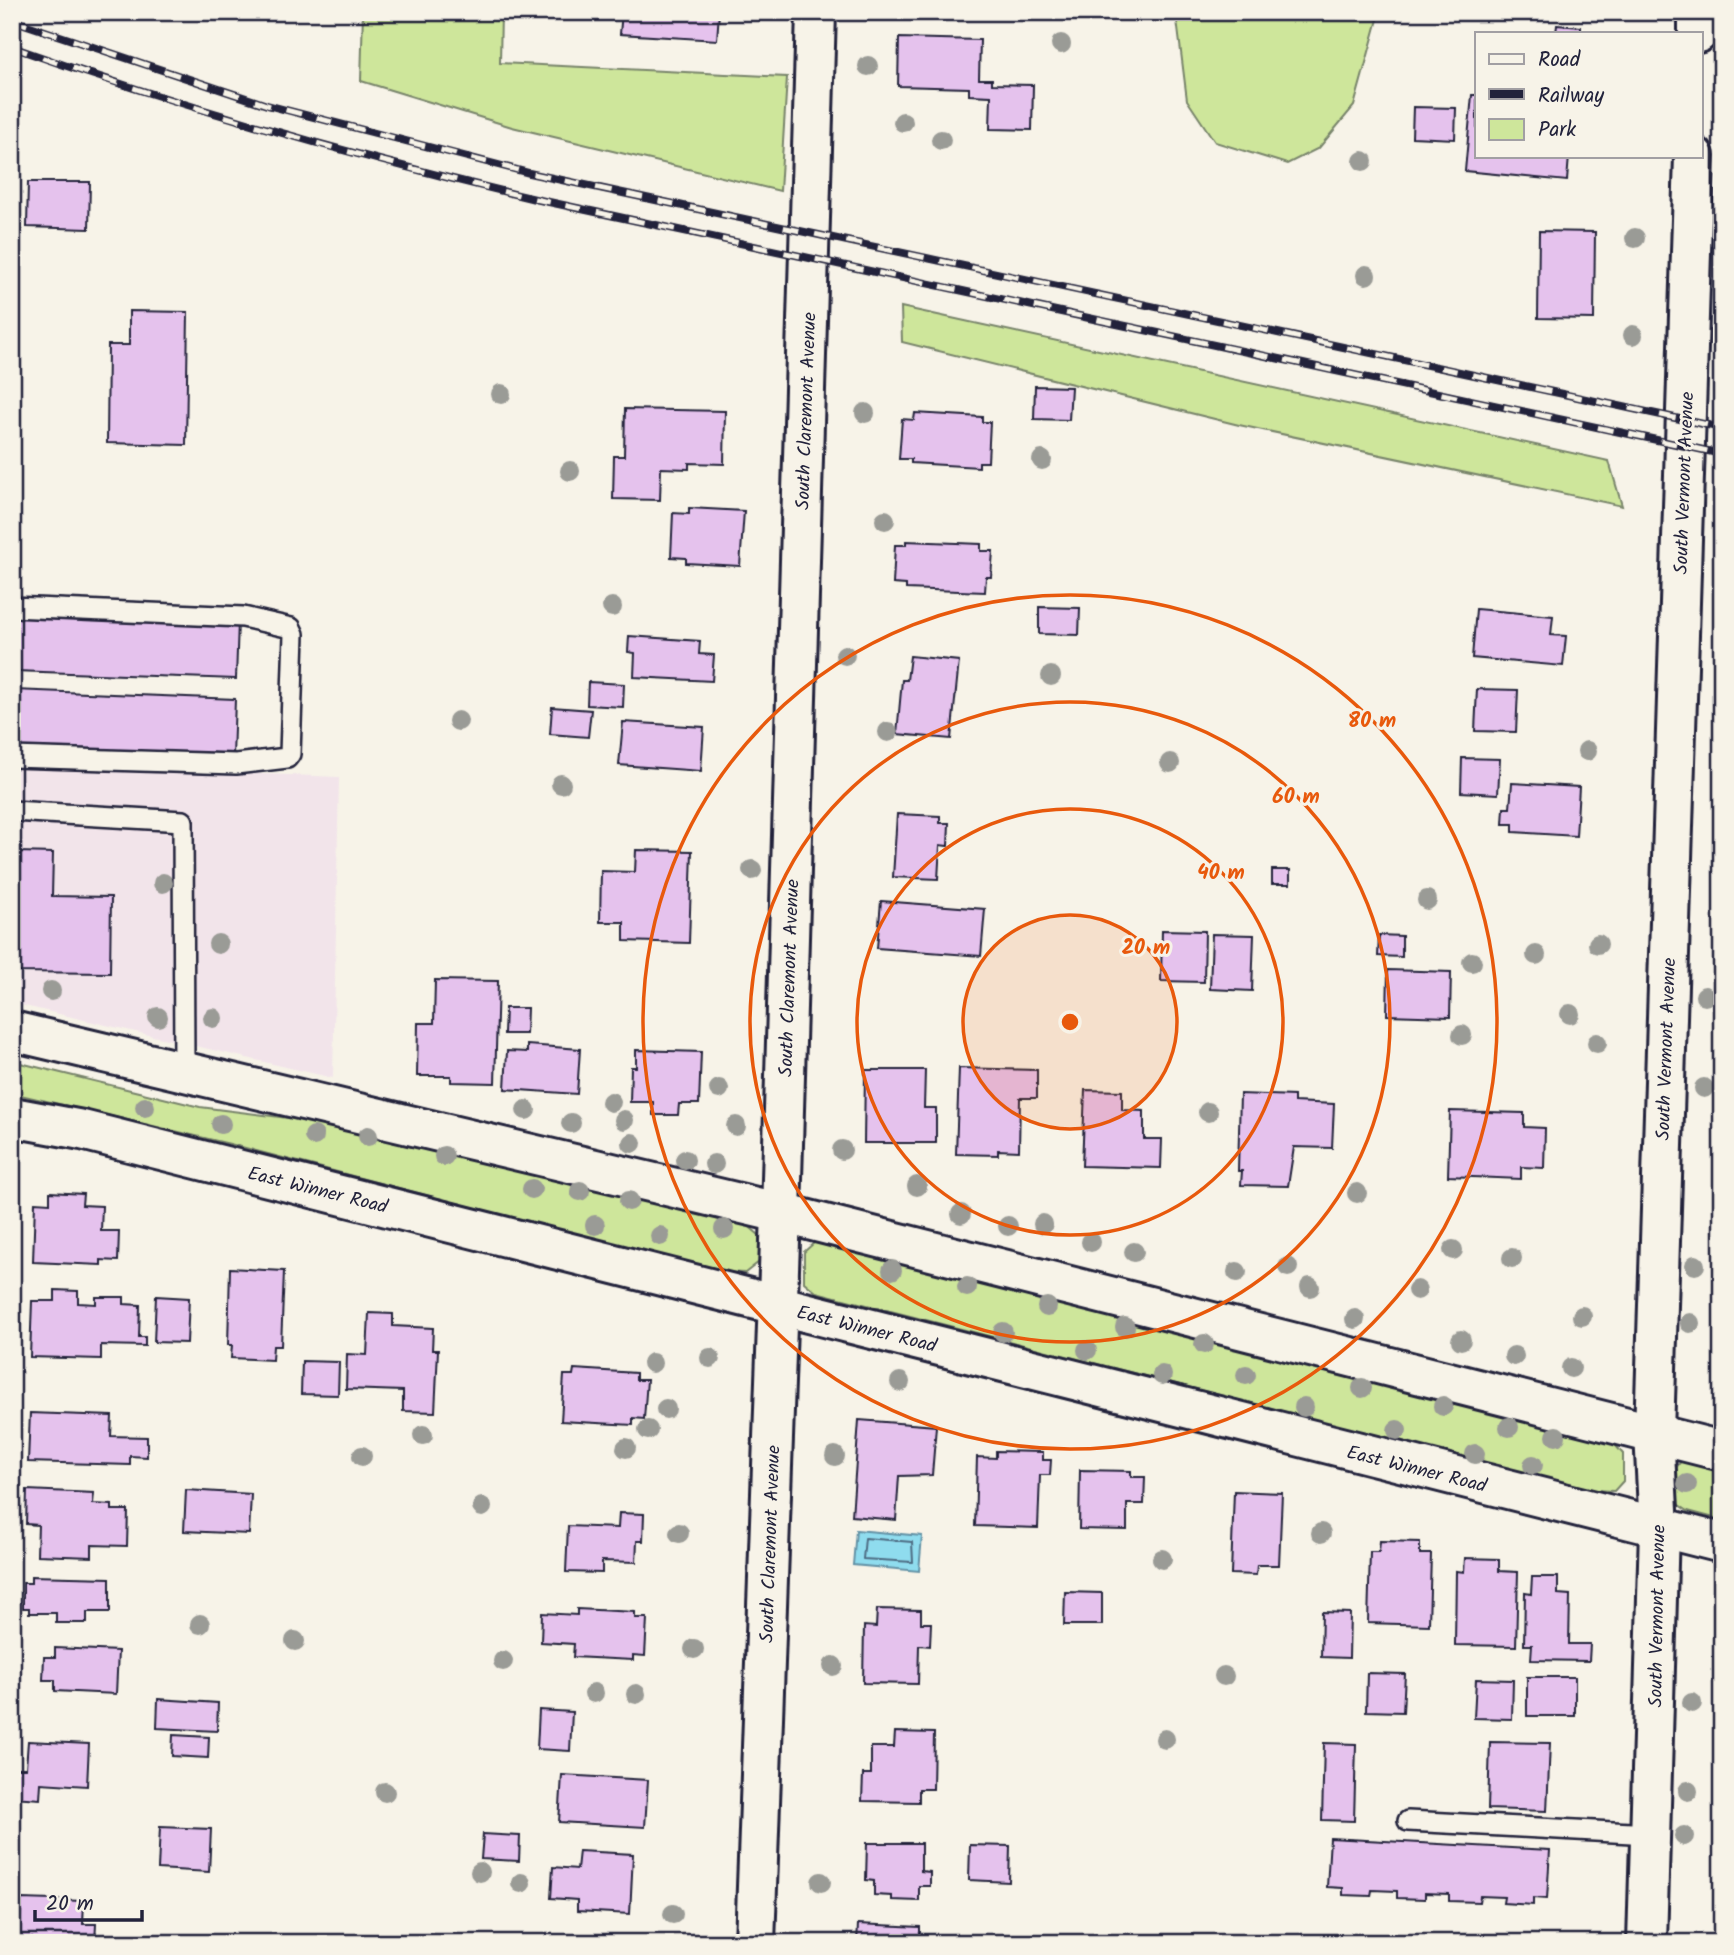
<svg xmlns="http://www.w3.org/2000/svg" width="1734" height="1955" viewBox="0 0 1734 1955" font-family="Kalam,sans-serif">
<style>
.built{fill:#f2e4ea}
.green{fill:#cee69b;stroke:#78846b;stroke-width:2}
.water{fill:#8fdcee;stroke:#6392a6;stroke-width:2}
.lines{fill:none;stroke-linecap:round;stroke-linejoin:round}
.shore{stroke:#4e6c83;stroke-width:2}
.building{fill:#e5c2ed;stroke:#22223b;stroke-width:2}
.service-casing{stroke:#22223b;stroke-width:24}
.minor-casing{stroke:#22223b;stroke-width:44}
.tertiary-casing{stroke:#22223b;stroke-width:44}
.service{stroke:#f7f3e8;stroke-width:19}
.minor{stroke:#f7f3e8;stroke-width:38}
.tertiary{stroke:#f7f3e8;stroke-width:38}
.rail-casing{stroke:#22223b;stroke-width:8}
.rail{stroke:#f7f3e8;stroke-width:5;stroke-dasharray:16;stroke-linecap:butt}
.tree{fill:#9a9b96}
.ring{fill:none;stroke:#e8590c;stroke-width:3.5}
.labels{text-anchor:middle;stroke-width:6;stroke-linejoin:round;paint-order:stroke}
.street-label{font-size:19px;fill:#22223b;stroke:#f7f3e8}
.centre{fill:#e8590c;stroke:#f7f3e8;stroke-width:3.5}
.ring-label{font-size:21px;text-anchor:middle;font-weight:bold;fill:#e8590c;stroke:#f7f3e8;stroke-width:6;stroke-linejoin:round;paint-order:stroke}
</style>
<rect width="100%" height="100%" fill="#f7f3e8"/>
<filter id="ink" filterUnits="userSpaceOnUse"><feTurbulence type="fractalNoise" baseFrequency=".0143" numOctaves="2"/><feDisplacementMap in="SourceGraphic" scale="14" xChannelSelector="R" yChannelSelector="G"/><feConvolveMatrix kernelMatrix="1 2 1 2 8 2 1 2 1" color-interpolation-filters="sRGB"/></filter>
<g filter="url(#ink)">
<!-- built -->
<path class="built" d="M12,764l327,13 -6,301 -321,-75z"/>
<!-- green -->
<path class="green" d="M363,12h138l-1,51 287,14 -7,114 -268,-64 -151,-46z
M1176,12h204l-26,94 -35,42 -32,16 -72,-22 -28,-42z
M901,307l708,154 13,45 -383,-81 -337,-83z
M12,1061l188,46 160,20 385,96 14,12v27l-14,11 -24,-1 -491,-128 -218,-51z
M815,1242l21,2 773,194 14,16v27l-9,10 -23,-1 -775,-198 -12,-10v-30z
M1682,1460l40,7v53l-34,-9 -12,-8 -3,-31z"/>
<!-- water -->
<path class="water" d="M856,1530l66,6 -3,35 -66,-6z"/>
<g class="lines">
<!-- shore -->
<path class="shore" d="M865,1538l47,4 1,20 -50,-3z"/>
</g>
<!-- building -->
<path class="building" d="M622,12h97l-2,28 -97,-6z
M1557,25l24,2v6h-25z
M899,38l81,2 -1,39h13v5l41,1 -1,45 -42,-1 1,-33 -22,-1v-7l-71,-2z
M1472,95h5v61h92l-2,25 -102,-10z
M1413,107l43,1 -1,31 -43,-2z
M28,182h62l-1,47 -62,-2z
M1539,231l56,1 -1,87 -56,-1z
M129,311l59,1 -2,133 -79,-2 1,-98h21z
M1035,386l36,1 -2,33 -35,-1z
M625,409l100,2 -1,53 -35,-1v6l-28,-1 -1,32 -47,-1 1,-43h10z
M915,413l67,4v5h8l-2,40h-9v5l-68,-4v-4h-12l3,-40 12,1z
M689,508l55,3 -4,55 -54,-3v-5l-15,-1 2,-44 16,1z
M906,541l75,3v7h12l-2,26h-5l-1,15 -79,-3v-4l-13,-1 2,-39h11z
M1039,607l41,1 -1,27 -40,-1z
M1476,609l77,7 -2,19 15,1 -3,30 -91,-8z
M17,612l221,9 -2,58 -221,-8z
M629,636l71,5 -1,13 15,1 -2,26 -78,-4 1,-24 -7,-1z
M910,656l49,5 -8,78 -54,-5 5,-54h5z
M588,682l36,2 -1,23 -36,-2z
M1477,689l41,1 -2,42 -41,-1z
M14,690l221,9 -2,58 -221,-9z
M552,707l39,3 -3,27 -38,-3z
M623,722l81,5 -3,44 -82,-6z
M1462,758l38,1 -2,35 -37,-2z
M1512,783l67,4 -3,49 -63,-4v-8h-10l1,-16h6z
M897,814l43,2v7h9l-1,23 -8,-1 -2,34 -45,-2z
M636,850l56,1 -3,92 -65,-2v-19h-24l1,-51 34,1z
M18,852l35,1 -1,43 59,1 -1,76 -98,-1v-105h5z
M1272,870h18v14h-18z
M881,901l104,8 -4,47 -104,-8z
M1162,930l43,1 -1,51 -43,-1z
M1212,934l42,1 -2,56 -42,-2z
M1379,935l23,1v21l-24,-1z
M1388,970l63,2 -1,45 -63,-2z
M435,980l63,1 -3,102 -44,-1v-6h-34l1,-53h16z
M505,1008h22l-1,26h-22z
M527,1045l53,4 -3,45 -72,-5 2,-38 20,1z
M636,1050l65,2 -2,52h-20l-1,11h-25v-13h-23l1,-35h5z
M959,1068l78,2v28h-17l-1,53 -21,-1v5l-42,-1z
M865,1070h60l-1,38h12v35h-72z
M1085,1090l37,1v19l22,1v28h18l-1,29 -79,-2z
M1240,1094l54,2v6l40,2 -2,44 -38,-1 -6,39 -47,-1 1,-14h-4z
M1450,1111l74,2v14l21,1 -1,40 -23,-1v12l-73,-3z
M50,1192l33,2 -1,11 20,1 -1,25h18l-1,30 -17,-1v5l-68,-3 2,-60 15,1z
M230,1268l54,3 -3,75h-8l-1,14 -41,-2 1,-13h-4z
M55,1290l23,1v12l18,1v-7h28v7l16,1 -1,32h6v9l-44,-1v14l-71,-2 2,-56h23z
M156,1296l33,2 -2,45 -33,-1z
M369,1313l24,1v12l40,2 -1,22h6l-3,62 -32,-1v-20l-57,-2 1,-35 20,1z
M302,1361l37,1 -1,33 -37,-1z
M574,1369l62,4v7h11l-3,39 -11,-1v7l-72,-4 3,-46h9z
M30,1413l82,3 -1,20 36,1v20l-17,-1v9l-102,-3z
M859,1420l77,6 -4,49 -33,1 -3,44 -44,-4z
M996,1451l47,1v8h8l-1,15h-10l-2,53 -63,-2 2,-69 19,1z
M1080,1470l51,1v6h14l-1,27h-17v26l-48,-1z
M27,1490l67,3 -1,11 19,1v5h16l-1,36 -35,-1v12l-55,-2 1,-30 -12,-1z
M186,1490l65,4 -2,40 -65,-3z
M1234,1491l48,2 -3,72h-22l-1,10 -25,-1z
M619,1513l25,1 -1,27h-6l-1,21 -34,-1v12l-36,-1 2,-46 50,2z
M1380,1541l40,1v12h11l-2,71 -61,-2 2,-71h9z
M1465,1558l34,1v12l19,1 -2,74 -61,-1 1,-74 8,1z
M31,1576l79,2v34h-23v11h-31v-10h-27v-5h-6v-25h8z
M1532,1577h26v17l12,1 -1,49h21l-1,17 -58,-1 1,-15h-8l1,-52 6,1z
M1065,1592l37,1v32h-38z
M577,1609l58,3v6h12l-2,38 -12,-1v5l-60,-3 1,-13 -33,-2 1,-29 35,2z
M877,1609l44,1v13h10l-1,23 -11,-1 -1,39 -55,-1 1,-57 12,1z
M1322,1612l28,1 -1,45 -28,-1z
M55,1648l63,3 -2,43 -61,-3v-11h-12l1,-23h11z
M1367,1673l38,1 -2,38 -37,-1z
M1527,1677h48v39h-48z
M1476,1679l37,1 -1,39 -38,-1z
M158,1699l60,4 -1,28 -60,-3z
M539,1710l33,2 -2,39 -33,-2z
M895,1732l39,1 -1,56h-14v13l-57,-1 1,-27h8v-27h23z
M173,1735l36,2 -1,21 -36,-2z
M28,1741l61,3 -2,42 -46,-3 -1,16 -27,-2 2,-29h11z
M1490,1742l60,1 -3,68 -59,-2z
M1324,1743l32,1 -2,77 -32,-1z
M562,1775l86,5 -3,47 -86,-5z
M160,1827l51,2 -2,43 -51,-3z
M483,1834l37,2 -1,25 -38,-2z
M1330,1838l220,12 -3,49 -14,-1v7l-30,-2 1,-6 -24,-1 -1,6 -30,-1v-7l-24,-1v6l-28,-1v-7l-25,-1 -1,6 -28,-1v-7l-16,-1z
M867,1843h54v28l9,1v14h-11v15l-27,-1v-4l-18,-1v-14l-8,-1z
M970,1845l40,1 -1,36 -40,-2z
M579,1851l54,3 -3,60 -53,-3v-11l-26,-2 2,-31 24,2z
M21,1899l63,2 -1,23h13l-1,19h-64l1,-5h-13z
M858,1924l62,3v16h-63z"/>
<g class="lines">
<!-- service casing -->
<g class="service-casing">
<path id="service" d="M12,607l231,10 48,11 3,6 -4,120 -3,4 -51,6 -224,-7
M12,811l171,10 1,249
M1408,1821l242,13"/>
</g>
<!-- minor casing -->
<g class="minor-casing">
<path id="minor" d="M1698,33v-21
M755,1943l26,-730 35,-1201
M1647,1943l12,-414 -5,-96 40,-1277"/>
</g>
<!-- tertiary casing -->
<g class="tertiary-casing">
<path id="tertiary" d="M12,1031l769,182 941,238
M12,1117l70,13 1640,413"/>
</g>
<!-- service -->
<use href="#service" class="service"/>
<!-- minor -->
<use href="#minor" class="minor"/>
<!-- tertiary -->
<use href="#tertiary" class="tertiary"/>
<!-- rail casing -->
<g class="rail-casing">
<path id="rail" d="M12,20l255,85 262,68 1193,255
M12,47c172,61 346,110 523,152l1187,255"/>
</g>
<!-- rail -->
<use href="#rail" class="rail"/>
</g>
<!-- trees -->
<g class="tree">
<circle cx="1061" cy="44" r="10"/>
<circle cx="868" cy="66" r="10"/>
<circle cx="903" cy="122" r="10"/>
<circle cx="941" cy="140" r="10"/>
<circle cx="1363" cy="161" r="10"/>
<circle cx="1635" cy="238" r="10"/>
<circle cx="1366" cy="275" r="10"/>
<circle cx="1633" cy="335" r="10"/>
<circle cx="501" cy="394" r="10"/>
<circle cx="865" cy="413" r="10"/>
<circle cx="1042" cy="460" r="10"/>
<circle cx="570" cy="471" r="10"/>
<circle cx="885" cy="520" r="10"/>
<circle cx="612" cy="607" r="10"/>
<circle cx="845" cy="655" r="10"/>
<circle cx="1051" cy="676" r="10"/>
<circle cx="458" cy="721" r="10"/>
<circle cx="888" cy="732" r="10"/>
<circle cx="1587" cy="751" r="10"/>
<circle cx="1170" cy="763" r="10"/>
<circle cx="561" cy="784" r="10"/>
<circle cx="752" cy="870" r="10"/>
<circle cx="163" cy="883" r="10"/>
<circle cx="1427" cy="900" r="10"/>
<circle cx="218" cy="944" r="10"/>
<circle cx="1598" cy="944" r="10"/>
<circle cx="1536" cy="955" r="10"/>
<circle cx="1472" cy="962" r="10"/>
<circle cx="51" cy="991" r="10"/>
<circle cx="1705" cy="996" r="10"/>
<circle cx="1570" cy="1014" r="10"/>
<circle cx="158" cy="1017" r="10"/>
<circle cx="213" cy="1018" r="10"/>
<circle cx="1462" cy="1035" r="10"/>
<circle cx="1597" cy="1043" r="10"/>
<circle cx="1704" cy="1088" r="10"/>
<circle cx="719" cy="1089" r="10"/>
<circle cx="611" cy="1102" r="10"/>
<circle cx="145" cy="1107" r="10"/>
<circle cx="526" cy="1110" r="10"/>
<circle cx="1208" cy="1112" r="10"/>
<circle cx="624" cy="1120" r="10"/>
<circle cx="571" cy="1123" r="10"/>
<circle cx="221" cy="1124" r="10"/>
<circle cx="736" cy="1126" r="10"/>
<circle cx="314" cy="1136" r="10"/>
<circle cx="368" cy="1136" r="10"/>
<circle cx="632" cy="1143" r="10"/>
<circle cx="842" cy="1150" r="10"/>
<circle cx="444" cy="1156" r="10"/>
<circle cx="685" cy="1160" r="10"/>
<circle cx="714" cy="1164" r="10"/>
<circle cx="917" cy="1186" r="10"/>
<circle cx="532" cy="1189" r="10"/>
<circle cx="580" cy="1191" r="10"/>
<circle cx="1357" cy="1193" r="10"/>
<circle cx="629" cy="1201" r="10"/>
<circle cx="961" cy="1214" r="10"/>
<circle cx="1043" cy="1224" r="10"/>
<circle cx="595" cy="1225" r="10"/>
<circle cx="1008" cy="1226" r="10"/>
<circle cx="724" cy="1229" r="10"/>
<circle cx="660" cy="1236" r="10"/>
<circle cx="1091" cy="1242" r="10"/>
<circle cx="1453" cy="1250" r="10"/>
<circle cx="1134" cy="1252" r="10"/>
<circle cx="1512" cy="1258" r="10"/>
<circle cx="1695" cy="1265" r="10"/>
<circle cx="1288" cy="1267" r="10"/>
<circle cx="892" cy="1270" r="10"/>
<circle cx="1237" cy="1272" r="10"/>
<circle cx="967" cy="1287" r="10"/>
<circle cx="1310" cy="1287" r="10"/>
<circle cx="1417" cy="1290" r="10"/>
<circle cx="1047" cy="1307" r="10"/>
<circle cx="1582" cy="1316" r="10"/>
<circle cx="1355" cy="1319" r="10"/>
<circle cx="1690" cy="1323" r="10"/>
<circle cx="1125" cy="1327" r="10"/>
<circle cx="1003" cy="1332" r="10"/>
<circle cx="1461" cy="1340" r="10"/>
<circle cx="1204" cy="1344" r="10"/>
<circle cx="1087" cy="1350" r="10"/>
<circle cx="1514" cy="1356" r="10"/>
<circle cx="710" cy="1358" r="10"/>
<circle cx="652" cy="1363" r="10"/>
<circle cx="1571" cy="1368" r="10"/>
<circle cx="1162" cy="1375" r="10"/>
<circle cx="1246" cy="1375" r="10"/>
<circle cx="900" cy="1382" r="10"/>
<circle cx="1362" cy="1388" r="10"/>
<circle cx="1443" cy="1406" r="10"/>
<circle cx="1304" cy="1407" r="10"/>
<circle cx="666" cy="1409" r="10"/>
<circle cx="1509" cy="1427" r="10"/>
<circle cx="648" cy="1430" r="10"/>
<circle cx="1397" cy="1430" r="10"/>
<circle cx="423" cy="1435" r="10"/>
<circle cx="1556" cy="1436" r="10"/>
<circle cx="626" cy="1448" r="10"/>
<circle cx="1475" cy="1454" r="10"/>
<circle cx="362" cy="1456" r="10"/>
<circle cx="835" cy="1456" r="10"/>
<circle cx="1533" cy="1465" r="10"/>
<circle cx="1687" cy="1484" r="10"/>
<circle cx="482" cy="1507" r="10"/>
<circle cx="679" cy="1533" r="10"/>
<circle cx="1321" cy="1533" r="10"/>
<circle cx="1162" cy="1559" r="10"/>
<circle cx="200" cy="1624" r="10"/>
<circle cx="295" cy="1641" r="10"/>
<circle cx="694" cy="1649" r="10"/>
<circle cx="503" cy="1661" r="10"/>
<circle cx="833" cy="1666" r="10"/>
<circle cx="1224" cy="1676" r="10"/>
<circle cx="594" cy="1693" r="10"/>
<circle cx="636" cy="1694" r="10"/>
<circle cx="1692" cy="1703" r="10"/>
<circle cx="1165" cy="1739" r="10"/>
<circle cx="1688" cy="1791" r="10"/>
<circle cx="385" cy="1792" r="10"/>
<circle cx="1684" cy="1836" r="10"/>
<circle cx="480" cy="1872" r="10"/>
<circle cx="821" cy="1882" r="10"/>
<circle cx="521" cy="1883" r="10"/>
<circle cx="673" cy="1914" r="10"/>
</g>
</g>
<!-- distance rings -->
<circle cx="1070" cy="1022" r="107" fill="#e8590c" fill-opacity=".12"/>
<g class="ring">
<circle cx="1070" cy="1022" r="107"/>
<circle cx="1070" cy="1022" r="213"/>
<circle cx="1070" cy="1022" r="320"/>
<circle cx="1070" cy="1022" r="427"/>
</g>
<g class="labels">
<!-- street labels -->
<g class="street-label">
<text transform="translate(805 411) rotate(-88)" y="7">South Claremont Avenue</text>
<text transform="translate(1683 483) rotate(-88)" y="7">South Vermont Avenue</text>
<text transform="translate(788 978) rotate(-88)" y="7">South Claremont Avenue</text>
<text transform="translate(1665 1049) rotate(-88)" y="7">South Vermont Avenue</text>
<text transform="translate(318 1189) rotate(14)" y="7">East Winner Road</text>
<text transform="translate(867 1328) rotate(14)" y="7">East Winner Road</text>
<text transform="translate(1417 1468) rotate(14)" y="7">East Winner Road</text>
<text transform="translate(769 1544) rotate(-88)" y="7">South Claremont Avenue</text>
<text transform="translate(1656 1616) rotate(-89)" y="7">South Vermont Avenue</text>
</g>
</g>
<circle cx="1070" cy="1022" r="10" class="centre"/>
<g class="ring-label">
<text x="1372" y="727">80 m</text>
<text x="1296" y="803">60 m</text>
<text x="1221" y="879">40 m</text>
<text x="1146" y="954">20 m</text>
</g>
<!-- margin -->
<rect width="1734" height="1955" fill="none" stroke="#f7f3e8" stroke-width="42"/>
<rect x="21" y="21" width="1692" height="1913" fill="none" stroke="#22223b" stroke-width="2.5" filter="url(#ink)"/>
<!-- legend -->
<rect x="1475" y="32" width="228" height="126" fill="#f7f3e8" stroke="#a29fa3" stroke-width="2"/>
<rect x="1489" y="54" width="35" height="10" fill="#f7f3e8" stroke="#a29fa3" stroke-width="2"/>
<text x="1538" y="66" font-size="21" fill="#22223b">Road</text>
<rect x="1489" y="89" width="35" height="10" fill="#22223b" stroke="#a29fa3" stroke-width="2"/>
<text x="1538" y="102" font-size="21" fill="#22223b">Railway</text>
<rect x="1489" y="119" width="35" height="21" fill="#cee69b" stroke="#a29fa3" stroke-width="2"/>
<text x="1538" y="136" font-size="21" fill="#22223b">Park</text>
<!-- scale -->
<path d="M35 1910v10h107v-10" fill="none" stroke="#22223b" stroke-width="3.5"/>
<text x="46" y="1910" font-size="21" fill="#22223b" stroke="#f7f3e8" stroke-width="5" paint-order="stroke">20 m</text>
</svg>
